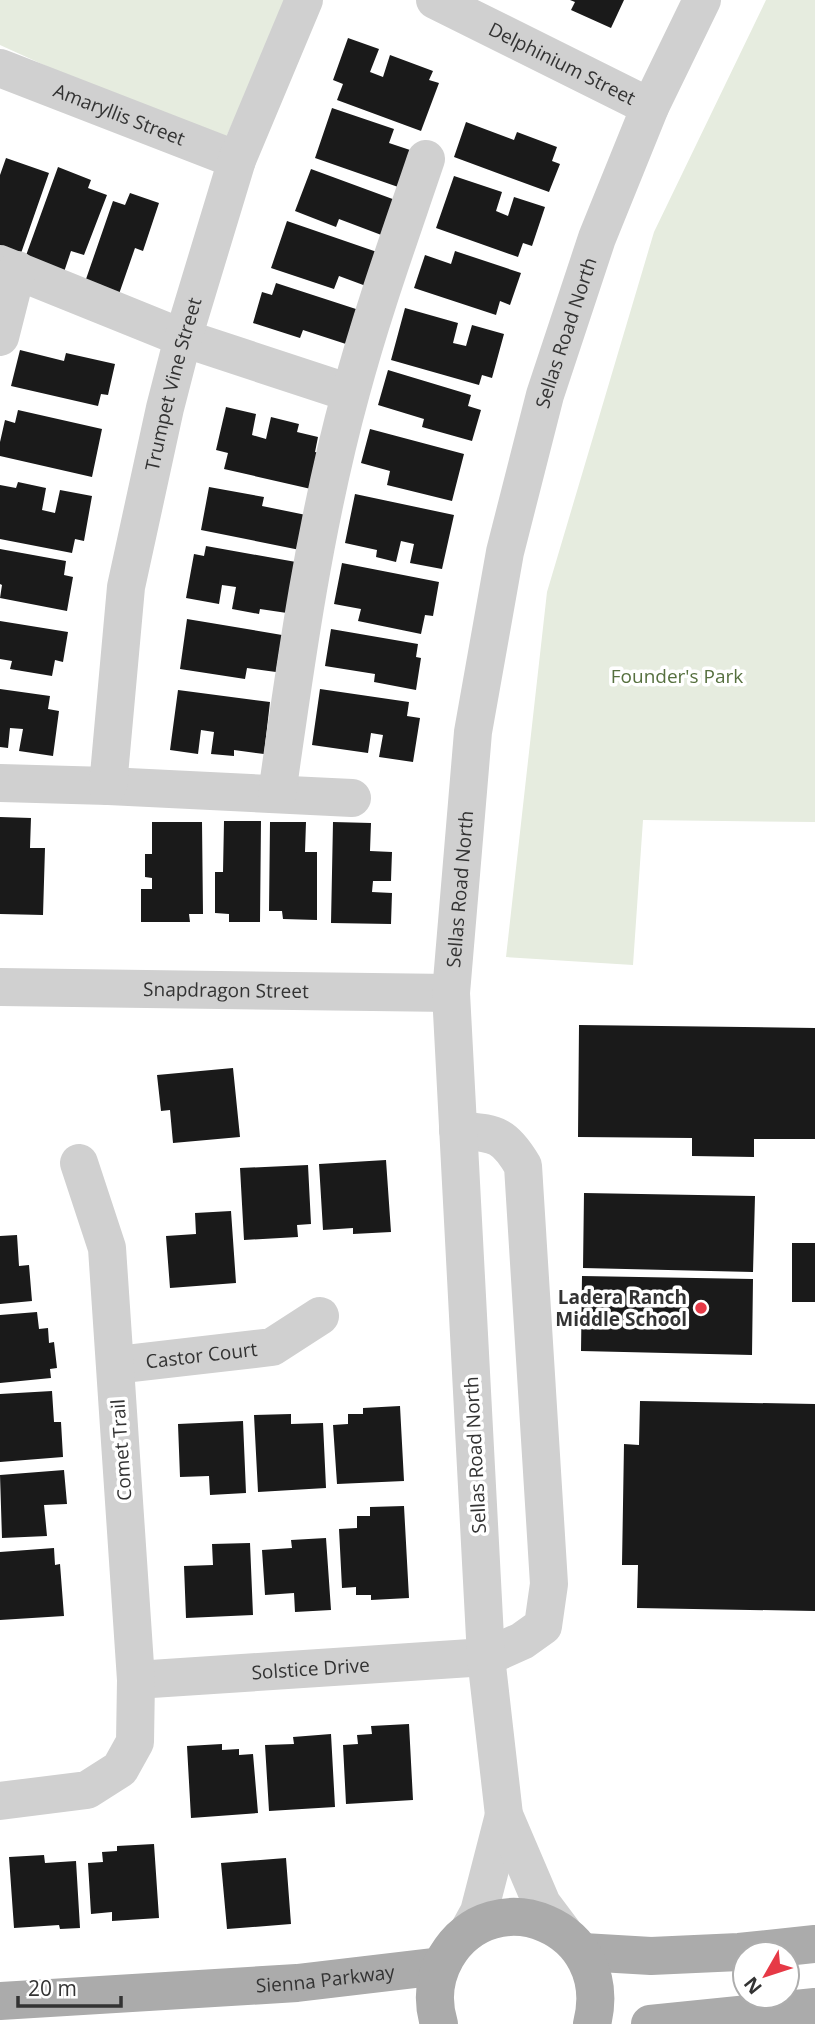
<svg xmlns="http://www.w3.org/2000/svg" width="815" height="2024" viewBox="0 0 815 2024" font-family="'Open Sans',sans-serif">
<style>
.green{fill:#e6ecdf}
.building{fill:#1a1a1a}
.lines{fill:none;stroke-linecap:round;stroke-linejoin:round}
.minor{stroke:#d0d0d0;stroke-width:38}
.major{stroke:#ababab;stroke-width:38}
.poi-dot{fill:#e63946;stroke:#fff;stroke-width:2.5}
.labels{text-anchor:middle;stroke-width:7;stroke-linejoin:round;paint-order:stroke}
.street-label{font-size:19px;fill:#333;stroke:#fff}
.park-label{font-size:19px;fill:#56703f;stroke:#fff}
.poi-label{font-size:19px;font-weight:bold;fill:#333;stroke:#fff;text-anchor:end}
</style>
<rect width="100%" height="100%" fill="#fff"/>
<!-- green -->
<path class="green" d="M0,0h288l-66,146 -222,-101z
M766,0h49v822l-172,-2 -10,145 -127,-8 41,-365 107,-360z"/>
<!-- building -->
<path class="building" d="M570,0h54l-13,28 -40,-18 4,-8z
M348,38l31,11 -9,23 13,5 7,-22 43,16 -4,9 10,3 -18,48 -84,-31 6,-16 -10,-4z
M332,108l62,21 -5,14 24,8 -12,37 -86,-30z
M466,122l48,18 3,-8 40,15 -5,14 8,3 -11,28 -95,-35z
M6,158l43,15 -30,86 -19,-7v-77z
M58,167l33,13 -3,8 19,7 -23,60 -13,-4 -8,24 -39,-14z
M311,169l87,32 -14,35 -45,-17 -3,8 -41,-16z
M454,176l48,16 -6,19 12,5 6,-19 31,10 -13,39 -9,-3 -5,14 -82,-29z
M130,193l29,10 -16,48 -8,-3 -16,46 -34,-12 28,-81 12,4z
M287,221l90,31 -11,34 -27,-10 -5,13 -63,-21z
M455,251l66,22 -11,32 -10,-4 -4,14 -82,-27 11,-33 26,9z
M276,283l83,27 -10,35 -46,-15 -3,8 -47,-15 9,-31 10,3z
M405,308l53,15 -5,20 13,3 6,-21 32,9 -12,44 -10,-3 -3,10 -88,-25z
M20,350l44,11 2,-8 49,11 -7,31 -7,-1 -3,12 -87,-20z
M388,370l83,25 -3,11 13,4 -9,31 -50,-14 2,-8 -46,-14z
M226,407l30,7 -4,21 14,4 5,-22 28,7 -2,8 21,5 -3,15 5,1 -9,36 -87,-20 4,-16 -12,-3z
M18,410l84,19 -10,48 -92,-21v-14l5,-22 10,3z
M370,429l94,25 -12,47 -65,-16 3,-14 -29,-8z
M18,482l28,6 -4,22 13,3 5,-23 32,6 -8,45 -9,-2 -3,14 -72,-14v-54l16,3z
M209,487l55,10 -2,9 44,9 -6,35 -99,-20z
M355,494l99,21 -12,54 -32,-6 4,-19 -13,-3 -5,21 -20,-5 1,-7 -32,-7z
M206,546l90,16 -9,51 -27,-4 -1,5 -27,-5 4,-22 -14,-2 -3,19 -33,-6 8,-44 10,2z
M0,549l66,12 -2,14 9,2 -6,34 -67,-13 2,-13 -2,-1z
M342,563l97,19 -6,34 -8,-1 -4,19 -63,-13 3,-12 -27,-5z
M187,619l95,16 -6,37 -29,-4 -2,11 -65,-10z
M0,621l68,11 -5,30 -8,-2 -3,16 -42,-7 2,-8 -12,-2z
M331,629l87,15 -2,13 5,1 -5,32 -42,-8 1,-8 -50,-8z
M0,689l50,7 -2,13 11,2 -6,45 -34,-5 4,-22 -13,-1 -2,20 -8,-1z
M320,689l89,13 -2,14 13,2 -7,44 -34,-5 4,-22 -12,-2 -3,20 -56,-8z
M178,690l92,12 -6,52 -30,-4v6l-23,-2 3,-22 -13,-2 -3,24 -28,-4z
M0,817l31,1 -1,30h15l-2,67 -43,-1z
M224,821h37l-1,101h-31v-8l-14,-1v-41h8z
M152,822h50l1,92h-14l1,8h-49v-33h11v-11l-7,-1v-23h7z
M270,822h36l-1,30h12v68l-34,-1 -1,-8h-13z
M333,822l38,1 -1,28 22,1 -1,29h-18l-1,11 20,1 -1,31 -60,-1z
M579,1025l236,3v111h-61v18l-62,-1v-18l-114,-1z
M233,1068l7,69 -67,6 -3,-33 -9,1 -4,-36z
M386,1160l5,72 -38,2v-6l-30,2 -4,-66z
M308,1165l3,59 -14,1 1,12 -54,3 -4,-72z
M584,1193l171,3 -2,76 -170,-4z
M231,1211l5,72 -66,5 -4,-52 30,-2 -1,-21z
M17,1235l2,31 10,-1 3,36 -32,3v-68z
M792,1243h23v59h-23z
M582,1276l171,3 -1,76 -171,-4z
M37,1312l2,17 9,-1 1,15 5,-1 3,26 -7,1 1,9 -51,5v-68z
M52,1391l2,31h7l2,35 -63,5v-68z
M640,1401l175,3v207l-178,-3 1,-43h-16l2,-121 15,1z
M400,1406l4,75 -67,3 -4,-59 15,-1v-10h15v-6z
M291,1414v10l32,-1 3,65 -68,4 -4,-77z
M243,1421l3,72 -36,2 -1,-19 -29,1 -2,-53z
M64,1470l3,34 -23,1 3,31 -45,2 -2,-63z
M404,1506l5,92 -38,2v-5h-15v-8l-14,1 -3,-59 18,-1v-12h13v-9z
M326,1538l5,72 -36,2 -1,-19 -29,2 -3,-45 30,-2 -1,-8z
M250,1543l3,72 -67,3 -2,-52 29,-1 -1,-21z
M54,1548l1,17 5,-1 4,52 -64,4v-68z
M409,1724l4,76 -67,4 -3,-59 15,-1 -1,-9 15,-1 -1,-8z
M331,1734l4,73 -66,4 -4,-66 29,-1 -1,-7z
M222,1744v6l17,-1v6l14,-1 5,59 -67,5 -4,-72z
M154,1844l5,74 -47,3v-9l-21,2 -3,-51 15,-1 -1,-10 15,-1v-5z
M44,1855l1,8 31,-2 4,67 -20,1 -1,-4 -45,3 -5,-71z
M286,1858l5,66 -64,5 -6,-66z"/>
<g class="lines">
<!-- minor -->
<g class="minor">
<path id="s1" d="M435,0l215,107"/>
<path id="s2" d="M0,68l237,92"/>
<path d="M0,264l183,74 167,55"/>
<path d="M0,337l17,-67"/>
<path d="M0,783l108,3 244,12"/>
<path id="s3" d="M108,786l18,-199 39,-179 18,-70 54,-178 67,-160"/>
<path d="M277,794c19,-135 38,-271 74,-402 21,-79 49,-156 75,-233"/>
<path id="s4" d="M0,987l451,6"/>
<path id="s5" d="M116,1365l156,-18 48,-31"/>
<path id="s6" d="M136,1680l350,-23 36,-16 21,-15 6,-42 -26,-418c-20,-34 -29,-32 -65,-36"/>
<path d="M0,1801l87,-11 33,-21 15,-27 1,-62 -29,-432 -28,-85"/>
<path d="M468,1932l11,-20 25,-97"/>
<path id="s7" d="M563,1932l-21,-28 -38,-89 -18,-158 -35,-664 22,-261 32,-180 40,-157 52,-157 53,-131 52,-107"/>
</g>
<!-- major -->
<g class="major">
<path d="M583,1952l68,4 88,-4 76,-8"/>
<path id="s8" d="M0,2001l297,-18 144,-17"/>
<path d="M439,2024c-7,-23 -5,-46 7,-67 47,-80 171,-31 146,67"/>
<path d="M650,2024l165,-17"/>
</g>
</g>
<!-- markers -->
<circle class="poi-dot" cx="701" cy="1308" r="7"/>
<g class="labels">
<!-- street labels -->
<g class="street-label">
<text dy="7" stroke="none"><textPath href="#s1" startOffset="142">Delphinium Street</textPath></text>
<text dy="7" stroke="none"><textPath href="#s2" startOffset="128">Amaryllis Street</textPath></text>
<text dy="7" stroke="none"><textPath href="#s7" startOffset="1628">Sellas Road North</textPath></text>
<text dy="7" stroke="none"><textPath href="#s3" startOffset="408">Trumpet Vine Street</textPath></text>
<text dy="7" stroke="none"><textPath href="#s7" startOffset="1060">Sellas Road North</textPath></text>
<text dy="7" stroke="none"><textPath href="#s4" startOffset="226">Snapdragon Street</textPath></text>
<text dy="7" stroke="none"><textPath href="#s5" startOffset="86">Castor Court</textPath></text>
<text transform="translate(121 1450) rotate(-94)" y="7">Comet Trail</text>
<text transform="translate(475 1455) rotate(-93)" y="7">Sellas Road North</text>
<text dy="7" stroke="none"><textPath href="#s6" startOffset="175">Solstice Drive</textPath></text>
<text dy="7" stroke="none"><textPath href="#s8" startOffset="326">Sienna Parkway</textPath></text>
</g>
<!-- park labels -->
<g class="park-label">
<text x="677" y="683">Founder's Park</text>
</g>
<!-- poi labels -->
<g class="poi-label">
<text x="687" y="1304">Ladera Ranch<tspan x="687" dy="22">Middle School</tspan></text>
</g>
</g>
<!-- north arrow -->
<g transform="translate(766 1975) rotate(231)"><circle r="33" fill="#ffffff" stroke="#adadad" stroke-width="2"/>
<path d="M0-5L12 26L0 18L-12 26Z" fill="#e63946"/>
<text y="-10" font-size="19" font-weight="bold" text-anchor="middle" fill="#333333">N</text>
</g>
<!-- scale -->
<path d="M18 1996v10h103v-10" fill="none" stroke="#333333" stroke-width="3.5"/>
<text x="28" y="1996" font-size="21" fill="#333333" stroke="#ffffff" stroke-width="5" paint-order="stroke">20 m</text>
</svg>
